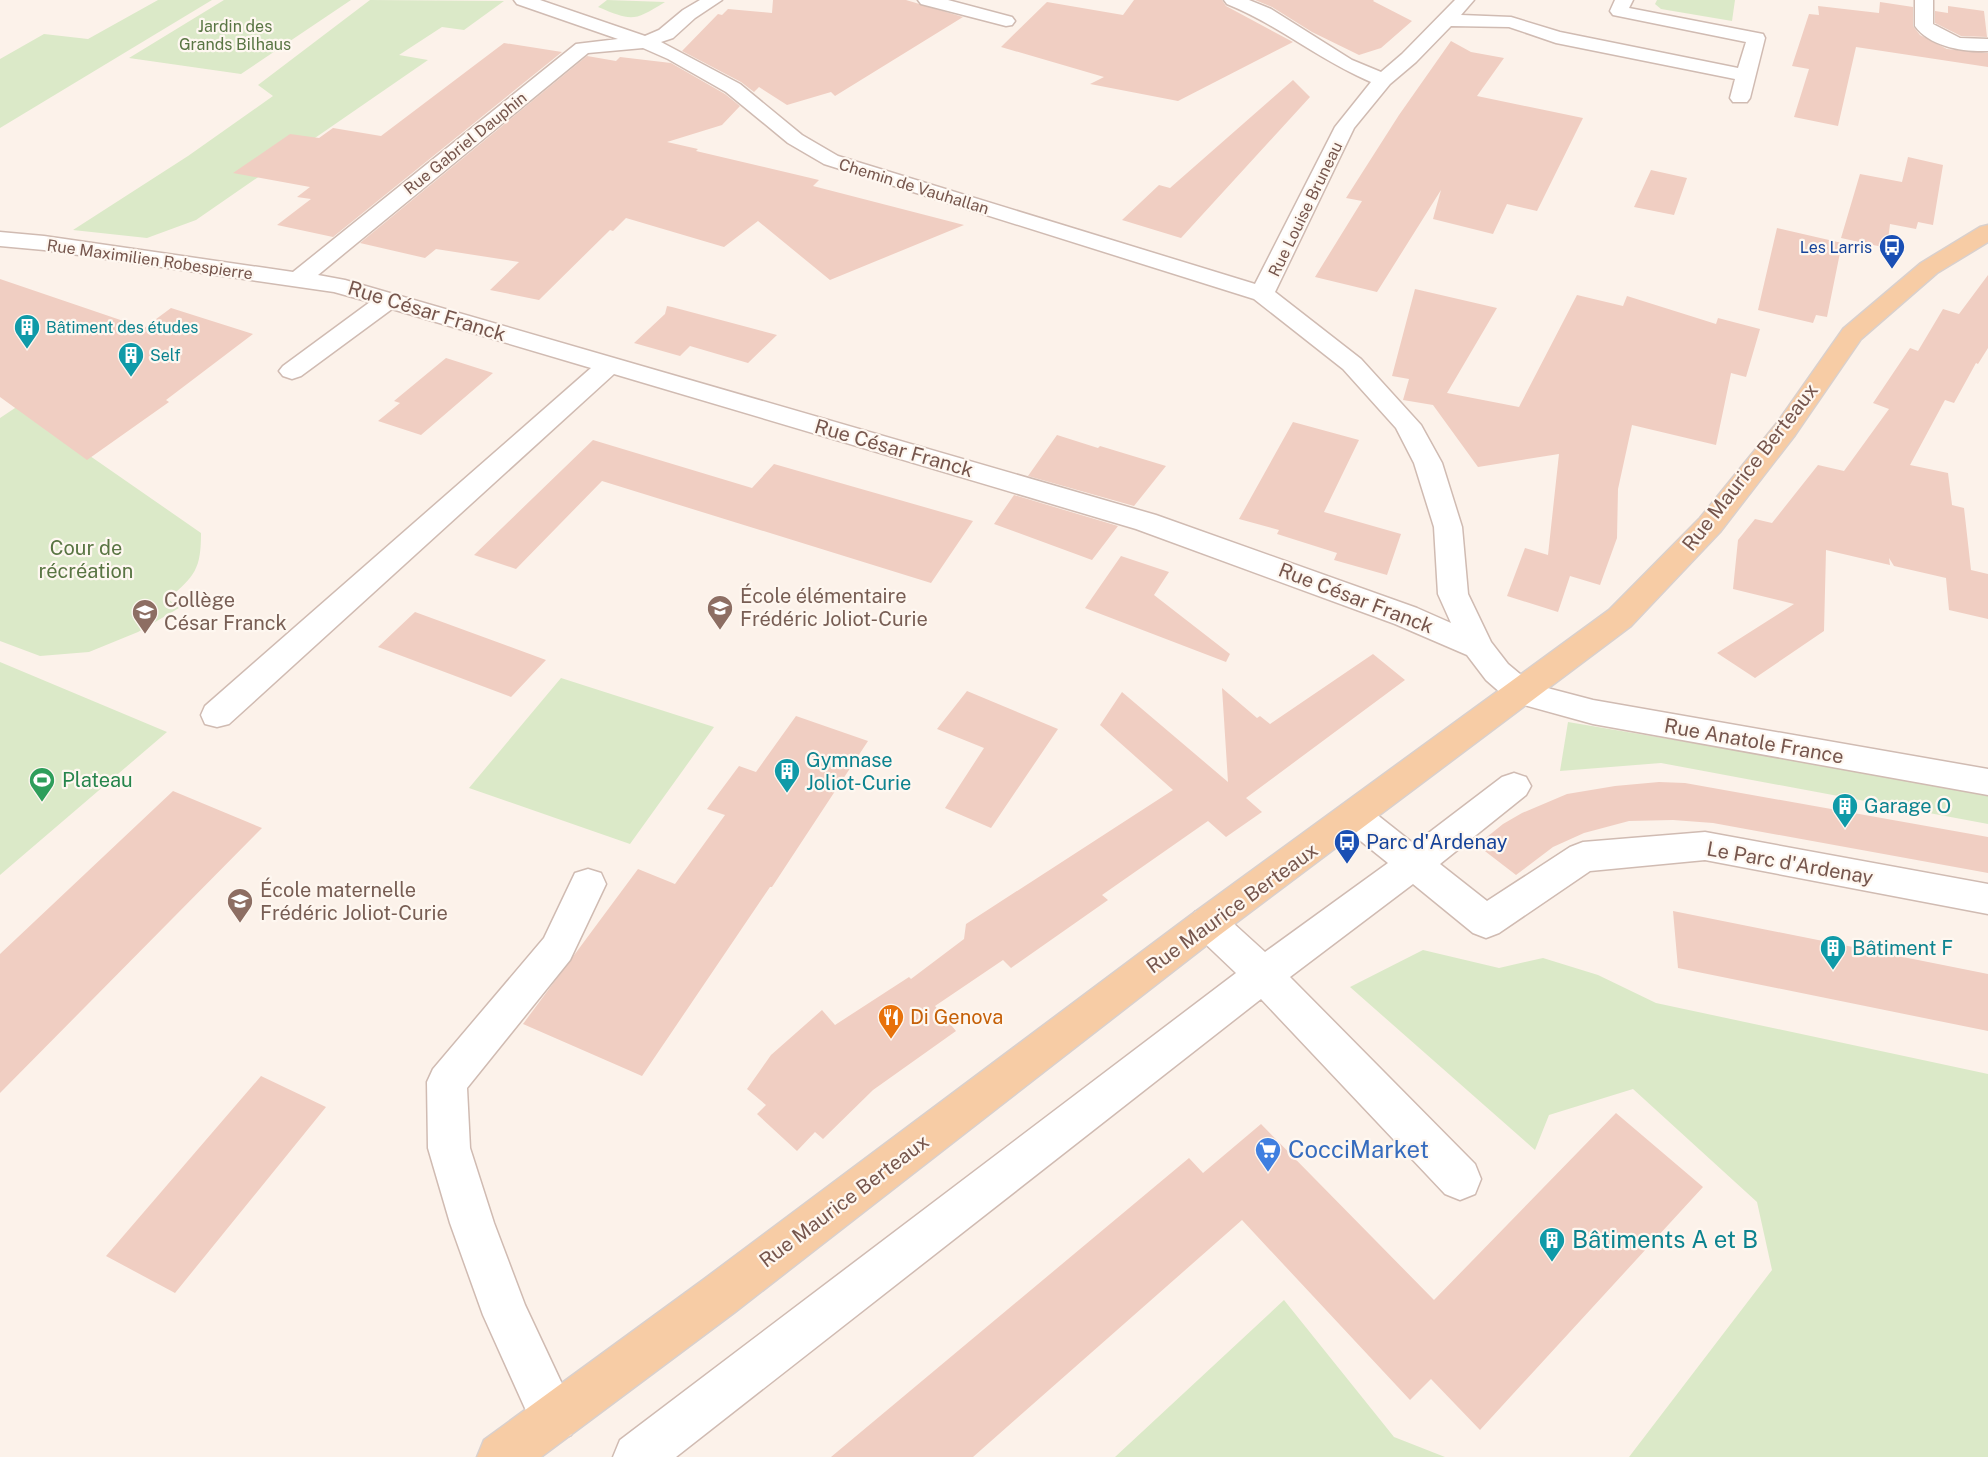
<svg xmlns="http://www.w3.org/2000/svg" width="1988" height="1457" viewBox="0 0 1988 1457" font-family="'Public Sans',sans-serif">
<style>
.green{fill:#dbe9c8}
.building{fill:#f0cec2}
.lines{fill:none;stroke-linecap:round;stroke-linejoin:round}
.minor-casing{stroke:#d0bbb2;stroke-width:3}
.major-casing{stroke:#d9d0cd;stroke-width:3}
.minor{fill:#fff;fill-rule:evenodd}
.major{fill:#f7cca5;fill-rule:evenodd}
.labels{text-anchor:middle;stroke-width:4.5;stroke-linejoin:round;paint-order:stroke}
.far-park-label{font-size:16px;fill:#597543;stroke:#fef7f0}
.far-street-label{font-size:16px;fill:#76564d;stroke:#fef7f0}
.far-transit-label{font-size:16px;fill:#164399;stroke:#fef7f0;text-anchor:end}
.far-culture-label{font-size:16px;fill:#0d838f;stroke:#fef7f0;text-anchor:start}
.street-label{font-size:20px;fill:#76564d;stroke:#fef7f0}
.park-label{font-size:20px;fill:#597543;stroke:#fef7f0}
.education-label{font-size:20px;fill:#785e54;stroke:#fef7f0;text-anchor:start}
.culture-label{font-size:20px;fill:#0d838f;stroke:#fef7f0;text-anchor:start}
.leisure-label{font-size:20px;fill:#27864d;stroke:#fef7f0;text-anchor:start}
.transit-label{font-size:20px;fill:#164399;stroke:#fef7f0;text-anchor:start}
.food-label{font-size:20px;fill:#c56008;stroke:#fef7f0;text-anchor:start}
.near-shop-label{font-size:24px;fill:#366cbe;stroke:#fef7f0;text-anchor:start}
.near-culture-label{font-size:24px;fill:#0d838f;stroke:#fef7f0;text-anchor:start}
</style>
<rect width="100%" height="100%" fill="#fcf2ea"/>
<!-- green -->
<path class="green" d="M158,0h54l-212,128v-69l44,-25 44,5z
M224,0h127l-110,74 -112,-16z
M370,0l134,1 -40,29 -22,-3 -43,28 29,5 -232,160 -49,18 -74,-8 115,-74 85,-60 -15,-11z
M607,0l58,2c-32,20 -33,19 -67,5z
M1657,0h78l-3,21 -71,-12 -6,-5z
M18,406l183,127c0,36 -6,43 -33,66l11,9 -41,24 -49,20 -49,4 -40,-15v-223z
M0,662l167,70 -167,143z
M561,678l153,49 -84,117 -161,-56z
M1568,722l420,71v31l-327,-61 -101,8z
M1423,950l76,18 44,-10 55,17 58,28 332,71v383h-359l143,-187 -15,-68 -124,-113 -84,26 -14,35 -185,-163z
M1284,1300l110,137 51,20h-330z"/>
<!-- building -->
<path class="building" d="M773,0h133l57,17 -128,79 -4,-4 -44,13 -28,-18 -5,5 -13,-10 -59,-31 36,-37 4,1 6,-6 44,4z
M1134,0h88l4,6 67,36 -115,59 -88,-17 14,-7 -103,-30 46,-45 76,13z
M1255,0h119l-1,1 39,20 -31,27 -22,7 -47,-23 -40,-25z
M1880,2l33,5v19l7,9 27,14 41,4v14l-132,-20 -18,79 -44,-9 15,-48 -17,-3 17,-52 10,1 -1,-9 61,7z
M1948,6l36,5 3,26 -26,-1 -26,-13v-12l13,2z
M1451,41l20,11 33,6 -27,38 106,22 -46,93 -30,-7 -14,30 -60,-15 8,-29 -64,102 -62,-15 47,-76 -16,-3 53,-83z
M504,43l58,9 -229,185 -56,-12 34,-26 -14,-2 13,-10 -77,-14 57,-39 29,4 14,-10 48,8z
M587,56l29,5 4,-4 51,6 54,31 15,12 -18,19 -55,17 31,7 -2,2 123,29 -6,6 151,39 -134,55 -72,-59 -34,26 -98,-29 -13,13 -3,-1 -71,70 -49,-10 29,-28 -83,-13 -11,9 -65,-15z
M1293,80l17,17 -129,141 -59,-18 37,-35 11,3z
M1908,157l35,8 -10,60 -15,-3 -2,7 -26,-5 -3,24 -46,-10 19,-64 42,8z
M1651,170l36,8 -13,37 -40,-8z
M1777,228l65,15 -15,74 -11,-2 -3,8 -55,-13z
M1988,275v73l-10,16 -2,-1 -22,40 -9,-3 -35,65 38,8 4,32 12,3 7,62 17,4v45l-39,-9 -3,-32 -52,-12 -5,-8 1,7 -64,-15 -2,81 -69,47 -38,-25 77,-49 -61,-15 5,-49 17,-21 17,4 46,-58 26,6 45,-62 -16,-6 37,-55 8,3 25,-42 16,5z
M0,279l144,49 27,-20 82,26 -87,66 3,2 -82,58 -87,-63z
M1415,289l82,19 -50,85 72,14 58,-112 46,11 4,-10 89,28 2,-6 42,11 -14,48 -15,-4 -15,72 -84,-20 -14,64 -1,49 -17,47 -30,-9 -12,36 -51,-16 18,-48 23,7 11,-101 -81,13 -45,-62 -30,-5 6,-21 -17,-3z
M667,306l5,1 105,28 -29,28 -58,-17 -10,10 -46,-13 31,-29z
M446,358l47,15 -72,62 -43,-14 22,-18 -6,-2z
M1293,422l66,18 -35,72 77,22 -14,41 -53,-15 3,-7 -60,-19 2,-4 -40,-11z
M1057,435l41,13 2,-2 66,20 -32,40 -106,-30z
M593,440l159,48 22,-24 199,57 -42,62 -329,-102 -86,88 -42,-14z
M1014,495l104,31 -26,34 -98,-36z
M1121,556l48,16 -15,23 76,59 -4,8 -141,-54z
M415,612l131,48 -35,37 -133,-50z
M1373,654l32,26 -159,118 16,14 -36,25 -18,-16 -106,74 6,5 -97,68 -8,-8 -68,46 21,25 -83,59 -50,49 -8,-7 -18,19 -40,-37 9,-9 -19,-16 24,-34 51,-45 13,15 74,-48 2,2 53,-40 2,-15 207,-134 -73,-65 22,-33 106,90 -6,-94 35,30 3,-2 10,8z
M967,691l91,38 -67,99 -46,-20 39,-60 -47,-19z
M796,716l72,25 -96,146h-2l-128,189 -119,-52 115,-155 37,15 50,-69 -18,-6 32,-43 17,6z
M1659,782l26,1 303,54v36l-275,-50 -40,-3 -44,1 -45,12 -31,14 -37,28 -39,-30 26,-21 19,-11 45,-19 48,-8z
M173,791l89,37 -262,265v-139z
M1673,911l315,63v57l-310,-63z
M261,1076l65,31 -151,186 -69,-37z
M1616,1113l87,74 -223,243 -49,-51 -21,21 -168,-180 -269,237h-142l358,-299 14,15 58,-49 173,176z"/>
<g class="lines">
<!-- minor casing -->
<g class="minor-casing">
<path id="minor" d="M514,0h26l105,36 14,-6 24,-20 17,-10h22l-27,18 -22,20 -12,4 79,42 62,51 36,21 417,128 80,-157 36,-45c-52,-22 -92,-57 -144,-78l-3,-4h25l22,9 81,51 29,12 21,-18 53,-54h19l-13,15 50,2 49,15 178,36 8,-26 -133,-27 -3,-4 5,-11h18l-4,8 134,26 2,4 -15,60 -3,4h-14l-3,-4 5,-19 -179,-36 -47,-16 -58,-1 -35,36 -26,22 -36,44 -79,164 86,67 60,66 21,38 20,64 6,67 23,48 17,22 24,20 61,16 395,69v26l-395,-71 -83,-23 -24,-21 -19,-25 -72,-31 -259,-95 -522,-155 -385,350 -12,3 -12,-3 -4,-9 4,-9 386,-338 -199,-59 -91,67 -9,3 -9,-3 -4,-5 4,-5 87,-64 -36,-10 -290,-42 -44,-4v-14l44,4 249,36 283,-228 42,-5 -101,-35zM643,48l25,11 58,33 62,51 36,21 430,135 89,70 53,59 18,35 20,64 4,67 13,29 -34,-15 -261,-93 -811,-235 -27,-5 270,-222z
M918,0h30l64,17 3,4 -3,4 -6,1 -85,-22z
M1915,0h18v24l27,14 28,1v12c-24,1 -58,-4 -73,-25z
M1514,773l12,4 5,9 -5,9 -86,69 47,37 83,-54 13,-5 122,-10 283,52v30l-283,-54 -115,11 -91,62 -13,5 -13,-5 -60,-49 -123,93 185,187 6,15 -6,15 -15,6 -15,-6 -184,-195 -585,458h-63l7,-17 616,-467 -41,-39 -6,-11 6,-11 13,-5 13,5 44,40 123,-89 -46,-37 -5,-10 5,-10 12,-4 12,4 48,38 88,-67z
M588,869l13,4 5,11 -36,76 -103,128 3,60 24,75 31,82 53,113 -7,17 -17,7 -17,-7 -54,-120 -33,-92 -22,-75 -1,-66 6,-13 111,-131 31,-65z"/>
</g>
<!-- major casing -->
<g class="major-casing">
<path id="major" d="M1988,225v17l-51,31 -76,66 -66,96 -75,97 -89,94 -410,308 -486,378 -194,145h-64l7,-17 219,-160 492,-368 414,-302 91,-92 77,-95 66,-94 78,-66 59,-36z"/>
</g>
<!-- minor -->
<use href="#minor" class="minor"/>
<!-- major -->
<use href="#major" class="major"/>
</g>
<!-- icons -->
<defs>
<g id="bus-pin" transform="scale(1.35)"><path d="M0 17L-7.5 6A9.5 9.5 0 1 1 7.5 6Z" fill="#1a4fb4" stroke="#fef7f0"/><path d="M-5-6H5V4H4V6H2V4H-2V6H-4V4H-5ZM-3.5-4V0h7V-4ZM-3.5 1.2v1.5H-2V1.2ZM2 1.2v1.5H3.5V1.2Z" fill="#fff"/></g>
<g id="building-pin" transform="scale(1.35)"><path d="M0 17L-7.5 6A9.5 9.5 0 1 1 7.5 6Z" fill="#0f9aa8" stroke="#fef7f0"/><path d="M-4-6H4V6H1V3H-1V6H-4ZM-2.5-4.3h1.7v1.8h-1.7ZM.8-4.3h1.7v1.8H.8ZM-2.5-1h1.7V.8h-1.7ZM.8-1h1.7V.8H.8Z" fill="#fff"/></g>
<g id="school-pin" transform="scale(1.35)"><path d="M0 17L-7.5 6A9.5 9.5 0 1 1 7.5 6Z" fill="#8d6e63" stroke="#fef7f0"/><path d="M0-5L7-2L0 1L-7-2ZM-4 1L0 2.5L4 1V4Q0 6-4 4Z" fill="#fff"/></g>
<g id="stadium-pin" transform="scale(1.35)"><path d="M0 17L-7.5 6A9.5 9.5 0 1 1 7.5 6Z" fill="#2e9e5b" stroke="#fef7f0"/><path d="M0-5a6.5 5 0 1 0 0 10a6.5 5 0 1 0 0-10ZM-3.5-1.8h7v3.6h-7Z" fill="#fff"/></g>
<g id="restaurant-pin" transform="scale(1.35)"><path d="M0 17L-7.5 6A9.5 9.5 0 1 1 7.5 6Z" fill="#e8710a" stroke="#fef7f0"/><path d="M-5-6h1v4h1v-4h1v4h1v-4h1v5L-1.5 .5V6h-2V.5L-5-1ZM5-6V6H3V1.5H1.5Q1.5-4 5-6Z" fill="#fff"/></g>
<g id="supermarket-pin" transform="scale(1.35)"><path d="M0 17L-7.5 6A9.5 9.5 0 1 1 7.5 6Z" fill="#3f7fe0" stroke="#fef7f0"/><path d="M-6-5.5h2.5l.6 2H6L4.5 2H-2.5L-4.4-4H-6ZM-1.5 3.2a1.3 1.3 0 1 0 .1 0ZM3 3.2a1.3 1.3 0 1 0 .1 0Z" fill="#fff"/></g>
</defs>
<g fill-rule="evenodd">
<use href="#bus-pin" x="1892" y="247"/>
<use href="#building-pin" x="27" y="327"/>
<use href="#building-pin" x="131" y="355"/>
<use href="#school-pin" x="720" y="608"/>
<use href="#school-pin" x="145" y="612"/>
<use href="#building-pin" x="787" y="771"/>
<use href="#stadium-pin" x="42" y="780"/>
<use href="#building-pin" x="1845" y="806"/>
<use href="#bus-pin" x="1347" y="842"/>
<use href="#school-pin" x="240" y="901"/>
<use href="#building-pin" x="1833" y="948"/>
<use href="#restaurant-pin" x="891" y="1017"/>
<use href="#supermarket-pin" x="1268" y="1150"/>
<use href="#building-pin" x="1552" y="1240"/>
</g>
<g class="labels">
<!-- far-park labels -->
<g class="far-park-label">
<text x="235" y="32">Jardin des<tspan x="235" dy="18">Grands Bilhaus</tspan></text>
</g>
<!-- far-street labels -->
<g class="far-street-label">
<text transform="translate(465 143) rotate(-39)" y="6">Rue Gabriel Dauphin</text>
<text transform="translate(914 186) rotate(17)" y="6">Chemin de Vauhallan</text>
<text transform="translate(1305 209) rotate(-64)" y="6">Rue Louise Bruneau</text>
<text transform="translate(150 259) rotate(8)" y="6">Rue Maximilien Robespierre</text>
</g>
<!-- far-transit labels -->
<g class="far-transit-label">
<text x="1872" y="253">Les Larris</text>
</g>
<!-- far-culture labels -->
<g class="far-culture-label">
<text x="46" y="333">Bâtiment des études</text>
<text x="150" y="361">Self</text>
</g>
<!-- street labels -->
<g class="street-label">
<text transform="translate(427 311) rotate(17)" y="7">Rue César Franck</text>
<text transform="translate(894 448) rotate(16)" y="7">Rue César Franck</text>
<text transform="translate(1750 467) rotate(-52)" y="7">Rue Maurice Berteaux</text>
<text transform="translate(1356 598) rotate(21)" y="7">Rue César Franck</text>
<text transform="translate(1754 741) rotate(10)" y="7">Rue Anatole France</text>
<text transform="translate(1790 863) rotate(10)" y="7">Le Parc d'Ardenay</text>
<text transform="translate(1232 908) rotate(-36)" y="7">Rue Maurice Berteaux</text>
<text transform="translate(844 1201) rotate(-37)" y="7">Rue Maurice Berteaux</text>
</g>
<!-- park labels -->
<g class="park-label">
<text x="86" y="555">Cour de<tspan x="86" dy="23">récréation</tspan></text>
</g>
<!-- education labels -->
<g class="education-label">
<text x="740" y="603">École élémentaire<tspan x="740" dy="23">Frédéric Joliot-Curie</tspan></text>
<text x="164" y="607">Collège<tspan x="164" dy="23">César Franck</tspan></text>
<text x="260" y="897">École maternelle<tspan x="260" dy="23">Frédéric Joliot-Curie</tspan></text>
</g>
<!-- culture labels -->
<g class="culture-label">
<text x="806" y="767">Gymnase<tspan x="806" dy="23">Joliot-Curie</tspan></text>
<text x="1864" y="813">Garage O</text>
<text x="1852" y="955">Bâtiment F</text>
</g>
<!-- leisure labels -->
<g class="leisure-label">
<text x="62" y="787">Plateau</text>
</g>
<!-- transit labels -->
<g class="transit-label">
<text x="1366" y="849">Parc d'Ardenay</text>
</g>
<!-- food labels -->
<g class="food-label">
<text x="910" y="1024">Di Genova</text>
</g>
<!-- near-shop labels -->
<g class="near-shop-label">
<text x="1288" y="1158">CocciMarket</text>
</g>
<!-- near-culture labels -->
<g class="near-culture-label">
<text x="1572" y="1248">Bâtiments A et B</text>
</g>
</g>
</svg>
